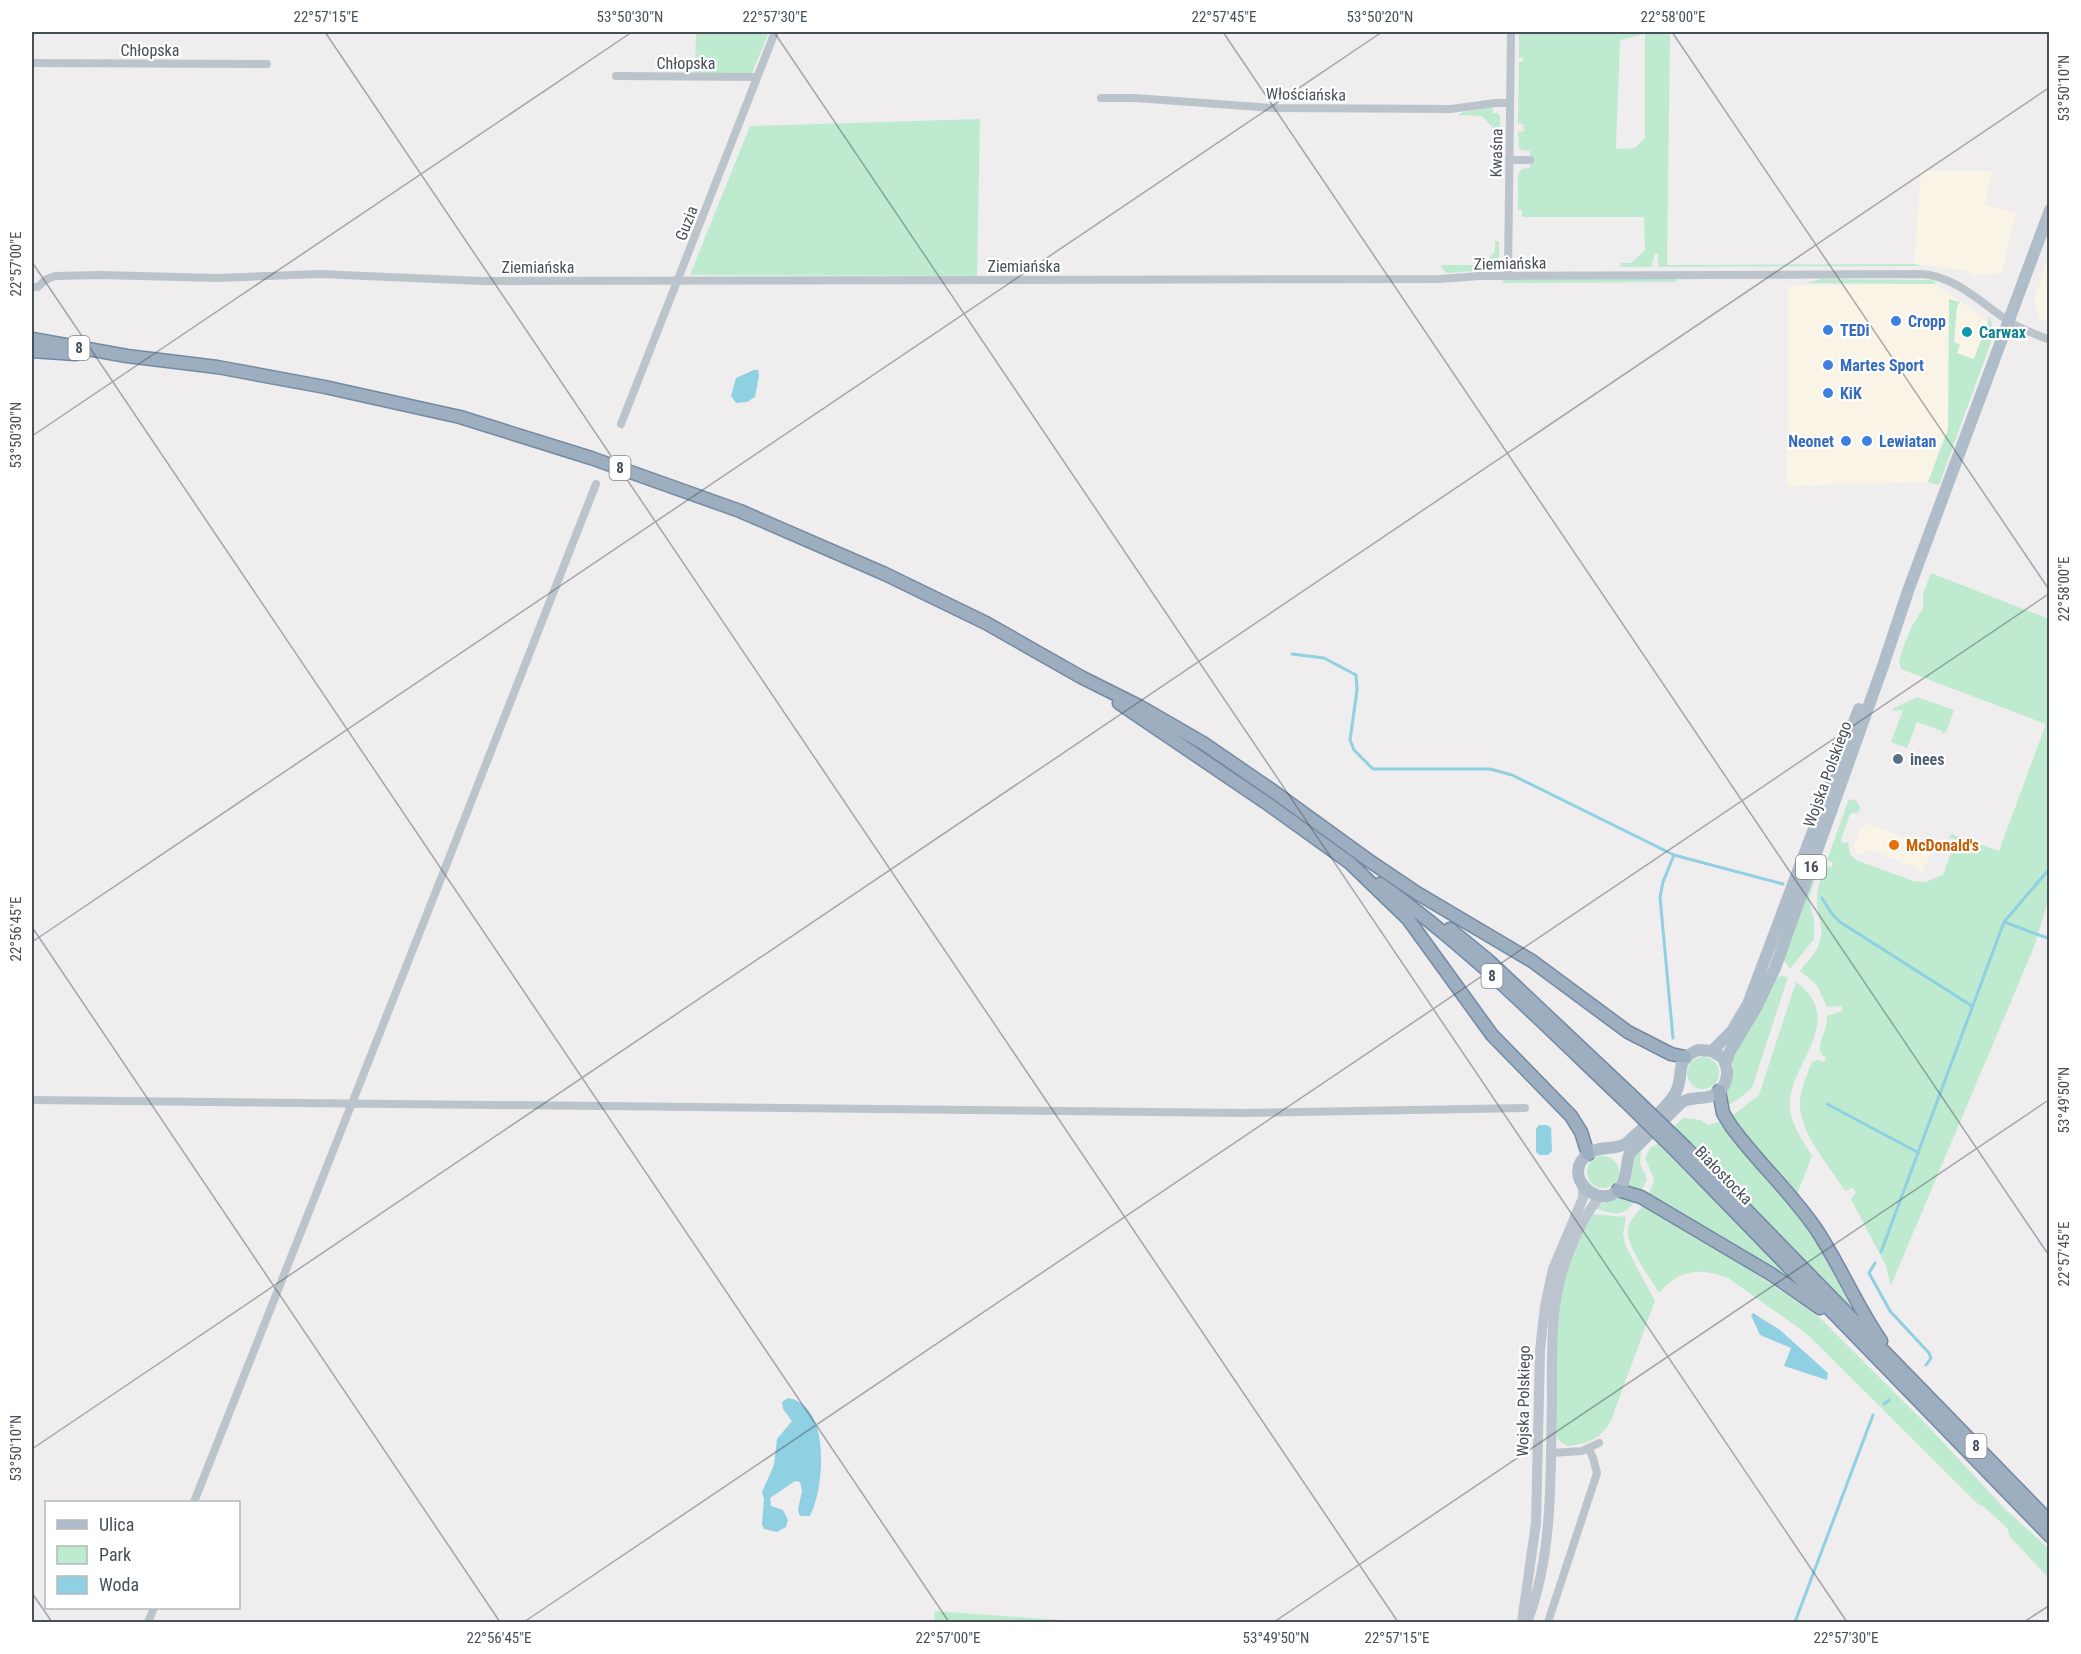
<svg xmlns="http://www.w3.org/2000/svg" width="2081" height="1654" viewBox="0 0 2081 1654" font-family="'Roboto Condensed',sans-serif">
<style>
.commercial{fill:#f9f4e6}
.green{fill:#beead0;fill-rule:evenodd}
.water{fill:#8fd0e3}
.lines{fill:none;stroke-linecap:round;stroke-linejoin:round}
.stream{stroke:#8fd0e3;stroke-width:3}
.trunk-casing{stroke:#748aa3;stroke-width:15}
.minor{stroke:#bcc4cb;stroke-width:8}
.secondary{stroke:#bcc5cf;stroke-width:10}
.primary{stroke:#afbcc9;stroke-width:12}
.trunk{stroke:#9caec0;stroke-width:12}
.trunk-bridge-casing{stroke:#748aa3;stroke-width:15;stroke-linecap:butt}
.trunk-bridge{stroke:#9caec0;stroke-width:12}
.ticks{fill:none;stroke:#475058;stroke-width:1.5;stroke-opacity:0.45}
.shop-dot{fill:#3f7fe0;stroke:#fff;stroke-width:2}
.culture-dot{fill:#0f9aa8;stroke:#fff;stroke-width:2}
.service-dot{fill:#5c6f8a;stroke:#fff;stroke-width:2}
.food-dot{fill:#e8710a;stroke:#fff;stroke-width:2}
.labels{text-anchor:middle;stroke-width:4.5;stroke-linejoin:round;paint-order:stroke}
.shield{fill:#fff;stroke:#7e848a;stroke-width:1.5}
.shield-label{font-size:15px;font-weight:bold;fill:#475058}
.street-label{font-size:16px;fill:#475058;stroke:#fff}
.shop-label{font-size:16px;font-weight:bold;fill:#366cbe;stroke:#fff;text-anchor:start}
.culture-label{font-size:16px;font-weight:bold;fill:#0d838f;stroke:#fff;text-anchor:start}
.service-label{font-size:16px;font-weight:bold;fill:#4e5e75;stroke:#fff;text-anchor:start}
.food-label{font-size:16px;font-weight:bold;fill:#c56008;stroke:#fff;text-anchor:start}
.neatline{fill:none;stroke:#475058;stroke-width:2}
.ticks-label{font-size:15px;text-anchor:middle;fill:#475058}
</style>
<rect width="100%" height="100%" fill="#efeded"/>
<!-- commercial -->
<path class="commercial" d="M1921,171h71l-7,34 31,7 -14,61 -29,2 -6,-4 -53,-7z
M2049,253v70l-9,-3 -6,-19z
M1934,283l54,38 -60,161 -141,4 1,-200z
M1868,824l59,22 3,9 -7,16 -10,4 6,-4 -2,-3 -49,-19 -7,6 -4,-2 -3,-7 6,-18z"/>
<!-- green -->
<path class="green" d="M696,32h73l-17,41h-57z
M1519,32h151l-3,233 247,-1 5,1v1l-259,1 -2,-2v-11l-3,-1 -4,14h-31l1,-4h10l14,-13 -1,-33h-122v-7h-4v-36l4,-5 8,-1v-17l-9,-1 -2,-3 -1,-15 6,-1 -1,-7 -5,-1 1,-61h4v-5h-4zM1645,34v104l-10,10 -19,1 4,-109z
M1493,107v6h5l2,4v13l-4,1 -14,-15 -24,-1 5,-3z
M980,119l-3,157 -287,-1 60,-149z
M1495,241h4v22l-6,4h-11l-1,2h16l7,-8 -7,8 -50,4 -6,-6v-2h41l13,-13z
M1504,279h171l3,3 -176,1z
M1821,279l102,1h9l4,4 -130,-1z
M1949,299l11,3 -3,5 -3,35 6,3 -3,8 17,6 16,-42 3,12 -2,13 -52,143 -11,-3 20,-53z
M1931,573l118,46v279l-15,49 -143,338 -5,-19 -35,-67 5,-7 -3,-4 -8,3c-15,-25 -46,-58 -45,-88 0,-14 7,-28 12,-41l5,-2 7,2 2,-4c-15,-10 3,-26 1,-42l15,-5 -1,-5 -14,1 -10,-22 -17,-14c6,-9 16,-16 19,-27 6,-18 -1,-24 -2,-41 -1,-12 4,-26 8,-37l7,1 1,-4 -6,-3 22,-61 8,2 3,7 -1,4 -9,2 -9,25 1,4 6,-1 2,12 6,6 57,21 13,1 17,-7 12,-33v-3l-6,-1 2,-4 48,17 47,-127 -145,-55 -2,-8 5,-16 8,-19 11,-18v-14z
M1917,697l37,13 -8,22 -4,2v-3l-25,-9 -10,26 -16,-6 12,-32 -11,1 2,-3z
M1816,863h4l-11,36 5,21v19l-24,30 -7,-10z
M1781,976l7,1 -36,111 -15,12 -12,7 2,-16 6,-12v-23l41,-76z
M1796,982c54,40 -11,84 -6,128 2,16 14,33 22,46l-15,38 -54,-62 -11,-16 27,-21z
M1687 1073a16 16 0 1 1 32 0a16 16 0 1 1-32 0Z
M1683,1118l18,2 7,5 13,-4 72,86 26,40 40,75 -185,-195z
M1659,1143l146,148 -156,-96 5,-16 -9,-21 5,-10z
M1641,1149l-1,15 7,15 -5,11 -14,-4c7,-13 2,-25 13,-37z
M1587 1172a16 16 0 1 1 32 0a16 16 0 1 1-32 0Z
M1625,1197l11,3c-13,18 -21,15 -41,8l8,-5z
M1644,1205l99,60 76,52 108,108 77,83 45,41v29l-39,-41 -3,-9 -25,-23 -2,1 -174,-173 -78,-55c-30,-11 -48,-8 -69,15 -8,-14 -34,-48 -31,-64 2,-10 10,-17 16,-24z
M1591,1214l35,3 -3,17 3,13 29,54 -45,122c-11,16 -22,21 -42,23l-9,-5 -3,-7 1,-131 17,-54z
M935,1611l155,11h-156z"/>
<!-- water -->
<path class="water" d="M754,370h4l1,6 -4,21 -8,5 -11,1 -5,-7 5,-18z
M1539,1125h8l4,3 1,23 -4,4h-8l-4,-3v-23z
M1753,1313l27,17 48,43 -1,7 -43,-14 7,-18 -31,-13 -9,-20z
M788,1398c43,7 37,88 22,118h-10l-2,-6 4,-19 -2,-9 -5,-1 -25,17 1,8 12,4 5,10 -2,7 -9,5 -13,-3 -2,-5 2,-25 -2,-7 12,-27 3,-26 15,-18 -9,-12 -1,-7z"/>
<g class="lines">
<!-- stream -->
<path class="stream" d="M1292,654l32,4 32,17 1,15 -7,50 4,10 19,19h117l22,6 162,80 109,29
M1822,898l10,16 8,8 132,84
M2004,922l46,17
M1673,1038l-13,-141 3,-15 11,-27
M1827,1104l92,49
M1881,1252l123,-330 46,-54
M1875,1263l-6,10 21,38 39,42 2,5 -5,7
M1884,1404l5,-4
M1689,1622h1
M1795,1622l78,-207"/>
<!-- trunk casing -->
<g class="trunk-casing">
<path id="trunk" d="M32,339l95,17 90,11 108,20 135,30 131,41 149,53 145,63 101,49 95,54 58,29 64,37 70,48 98,71 46,31 115,68 96,71 43,22 14,3
M32,351l43,3
M1119,703l146,99 85,61 58,56 84,116 79,81 10,16 7,22
M1380,884c87,61 167,143 244,216
M1450,929l39,32 141,133
M1719,1091l4,22 8,13c26,36 60,66 85,103 24,36 40,76 65,112
M1686,1148l364,374
M1679,1154l371,382
M1618,1190l23,7 130,77 49,34"/>
</g>
<!-- minor -->
<path class="minor" d="M32,63l235,1
M616,76l141,1
M1101,98h34l138,10 178,1 44,-6h15
M1509,160h21
M1508,276l3,-244
M32,287h6l7,-7 10,-4 45,-1 118,3 101,-4 162,7 959,-2 39,-3 442,-2c34,2 59,28 86,46 13,9 28,14 43,20
M621,424l154,-392
M32,1100l1211,13 282,-5
M1551,1453l31,-2 17,-8
M194,1502c133,-339 270,-678 402,-1018
M148,1622l6,-14
M1548,1622l49,-149 -4,-15 -4,-9"/>
<!-- secondary -->
<path class="secondary" d="M1529,1617c25,-68 21,-146 23,-217 0,-59 -3,-107 23,-162 7,-16 14,-30 26,-42
M1522,1622l14,-99 4,-173 5,-44 8,-37 30,-71v-11"/>
<!-- primary -->
<path class="primary" d="M1698,1050l14,1 10,6c8,12 7,30 -8,38 -10,5 -21,1 -32,7l-52,51c-5,12 -2,24 -10,35 -19,25 -61,-12 -32,-34 11,-9 27,-3 39,-11 14,-14 40,-34 49,-51 9,-19 -3,-32 22,-42z
M1712,1051l20,-20 16,-27 111,-295
M1726,1063l3,-10 28,-47 18,-38 108,-302 25,-75 142,-381"/>
<!-- trunk -->
<use href="#trunk" class="trunk"/>
<!-- trunk-bridge casing -->
<g class="trunk-bridge-casing">
<path id="trunk-bridge" d="M1630,1094l56,54
M1624,1100l55,54"/>
</g>
<!-- trunk-bridge -->
<use href="#trunk-bridge" class="trunk-bridge"/>
</g>
<!-- ticks -->
<path class="ticks" d="M325,32l1073,1590M774,32l1073,1590M1223,32l827,1225M1672,32l378,559M32,262l917,1360M32,436l600,-404M32,927l468,695M32,942l1350,-910M32,1449l2018,-1362M32,1593l20,29M524,1622l1526,-1029M1274,1622l776,-523M2024,1622l26,-17"/>
<!-- markers -->
<g class="shop-dot">
<circle cx="1896" cy="321" r="6"/>
<circle cx="1828" cy="330" r="6"/>
<circle cx="1828" cy="365" r="6"/>
<circle cx="1828" cy="393" r="6"/>
<circle cx="1846" cy="441" r="6"/>
<circle cx="1867" cy="441" r="6"/>
</g>
<circle class="culture-dot" cx="1967" cy="332" r="6"/>
<circle class="service-dot" cx="1898" cy="759" r="6"/>
<circle class="food-dot" cx="1894" cy="845" r="6"/>
<g class="labels">
<!-- shield labels -->
<g class="shield">
<rect x="68.5" y="336" width="21" height="24" rx="4.5"/>
<rect x="609.5" y="456" width="21" height="24" rx="4.5"/>
<rect x="1796" y="855" width="30" height="24" rx="4.5"/>
<rect x="1481.5" y="964" width="21" height="24" rx="4.5"/>
<rect x="1965.5" y="1434" width="21" height="24" rx="4.5"/>
</g>
<g class="shield-label">
<text x="79" y="353">8</text>
<text x="620" y="473">8</text>
<text x="1811" y="872">16</text>
<text x="1492" y="981">8</text>
<text x="1976" y="1451">8</text>
</g>
<!-- street labels -->
<g class="street-label">
<text x="150" y="56">Chłopska</text>
<text x="686" y="69">Chłopska</text>
<text transform="translate(1306 94) rotate(1)" y="6">Włościańska</text>
<text transform="translate(1496 153) rotate(-89)" y="6">Kwaśna</text>
<text transform="translate(686 223) rotate(-69)" y="6">Guzia</text>
<text transform="translate(1510 263) rotate(-1)" y="6">Ziemiańska</text>
<text x="1024" y="272">Ziemiańska</text>
<text x="538" y="273">Ziemiańska</text>
<text transform="translate(1827 774) rotate(-70)" y="6">Wojska Polskiego</text>
<text transform="translate(1724 1175) rotate(46)" y="6">Białostocka</text>
<text transform="translate(1523 1401) rotate(-89)" y="6">Wojska Polskiego</text>
</g>
<!-- shop labels -->
<g class="shop-label">
<text x="1908" y="327">Cropp</text>
<text x="1840" y="336">TEDi</text>
<text x="1840" y="371">Martes Sport</text>
<text x="1840" y="399">KiK</text>
<text x="1834" y="447" text-anchor="end">Neonet</text>
<text x="1879" y="447">Lewiatan</text>
</g>
<!-- culture labels -->
<g class="culture-label">
<text x="1979" y="338">Carwax</text>
</g>
<!-- service labels -->
<g class="service-label">
<text x="1910" y="765">inees</text>
</g>
<!-- food labels -->
<g class="food-label">
<text x="1906" y="851">McDonald's</text>
</g>
</g>
<!-- border -->
<rect width="2081" height="1654" fill="none" stroke="#ffffff" stroke-width="66"/>
<!-- legend -->
<rect x="45" y="1501" width="195" height="108" fill="#ffffff" stroke="#b5b9bc" stroke-width="1.5"/>
<rect x="57" y="1520" width="30" height="9" fill="#afbcc9" stroke="#b5b9bc" stroke-width="1.5"/>
<text x="99" y="1531" font-size="18" fill="#475058">Ulica</text>
<rect x="57" y="1546" width="30" height="18" fill="#beead0" stroke="#b5b9bc" stroke-width="1.5"/>
<text x="99" y="1561" font-size="18" fill="#475058">Park</text>
<rect x="57" y="1576" width="30" height="18" fill="#8fd0e3" stroke="#b5b9bc" stroke-width="1.5"/>
<text x="99" y="1591" font-size="18" fill="#475058">Woda</text>
<rect x="33" y="33" width="2015" height="1588" class="neatline"/>
<g class="ticks-label">
<text x="326" y="22">22°57'15"E</text>
<text x="630" y="22">53°50'30"N</text>
<text x="775" y="22">22°57'30"E</text>
<text x="1224" y="22">22°57'45"E</text>
<text x="1380" y="22">53°50'20"N</text>
<text x="1673" y="22">22°58'00"E</text>
<text transform="translate(2064 88) rotate(-90)" y="5">53°50'10"N</text>
<text transform="translate(16 264) rotate(-90)" y="5">22°57'00"E</text>
<text transform="translate(16 435) rotate(-90)" y="5">53°50'30"N</text>
<text transform="translate(2064 589) rotate(-90)" y="5">22°58'00"E</text>
<text transform="translate(16 929) rotate(-90)" y="5">22°56'45"E</text>
<text transform="translate(2064 1100) rotate(-90)" y="5">53°49'50"N</text>
<text transform="translate(2064 1254) rotate(-90)" y="5">22°57'45"E</text>
<text transform="translate(16 1448) rotate(-90)" y="5">53°50'10"N</text>
<text x="499" y="1643">22°56'45"E</text>
<text x="948" y="1643">22°57'00"E</text>
<text x="1276" y="1643">53°49'50"N</text>
<text x="1397" y="1643">22°57'15"E</text>
<text x="1846" y="1643">22°57'30"E</text>
</g>
</svg>
